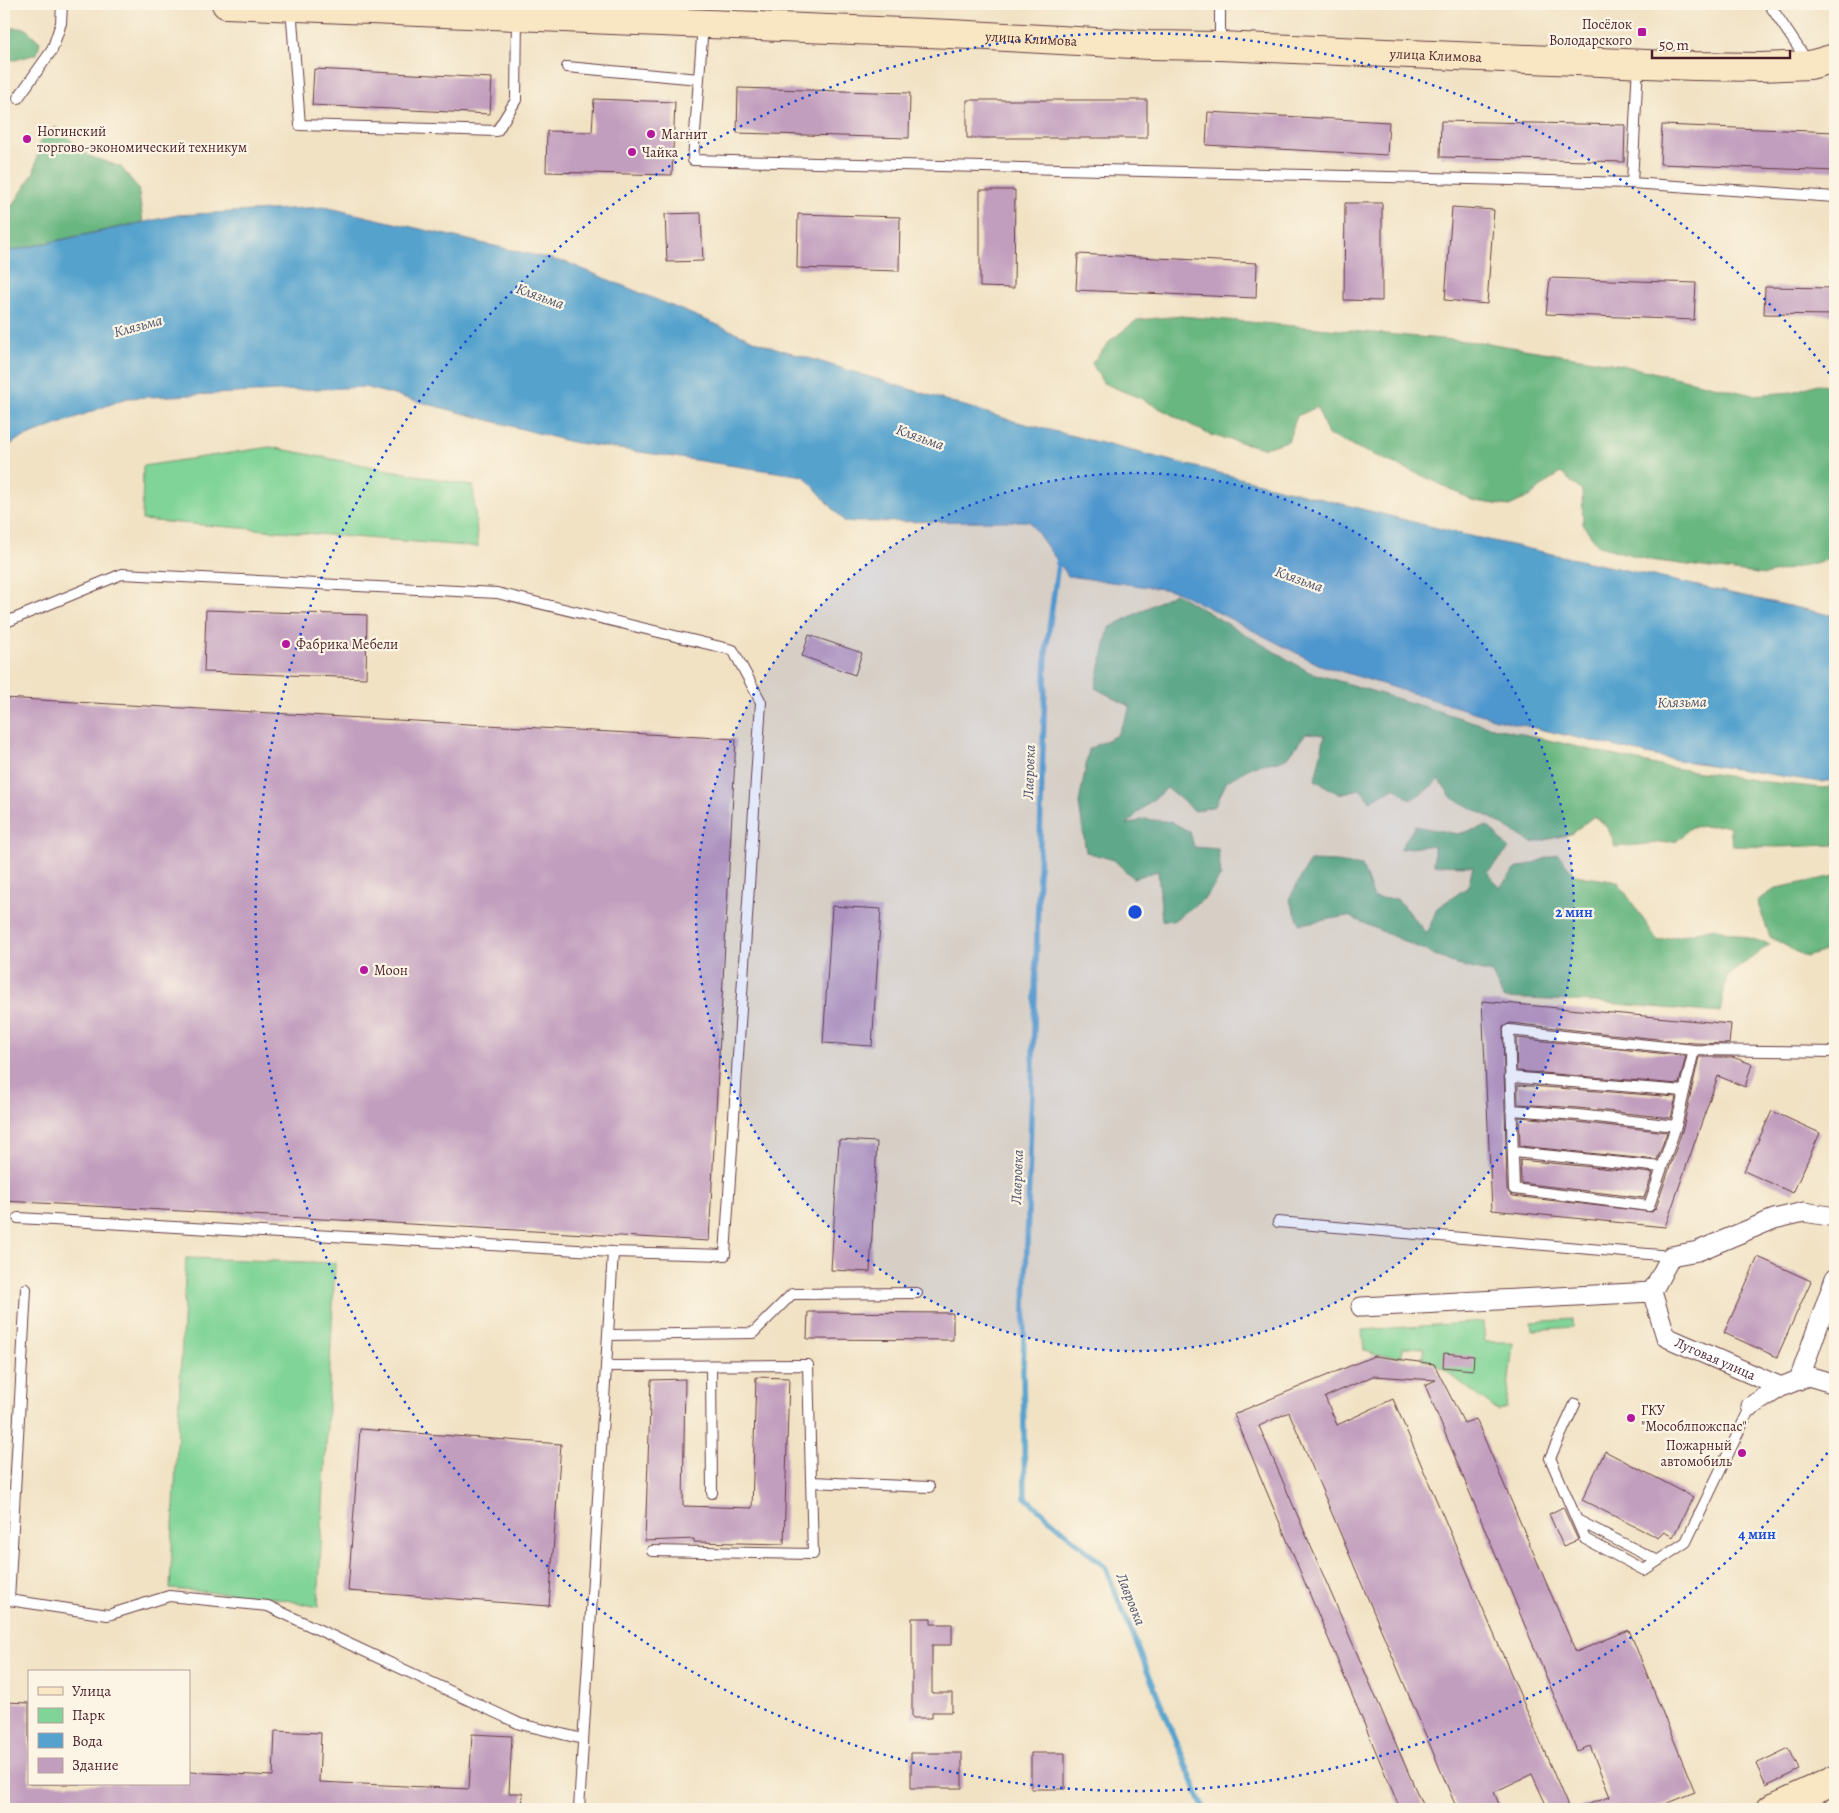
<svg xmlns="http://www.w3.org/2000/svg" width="1839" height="1813" viewBox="0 0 1839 1813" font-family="Alegreya,serif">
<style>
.green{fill:#80d497;stroke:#657a61}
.forest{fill:#68b680;stroke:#596a56}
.water{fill:#54a2cd;stroke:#4f607c}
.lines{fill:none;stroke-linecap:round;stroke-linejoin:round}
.stream{stroke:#54a2cd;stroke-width:5.5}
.building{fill:#c19dbe}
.lane-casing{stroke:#633c42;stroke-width:12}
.street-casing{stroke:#633c42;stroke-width:21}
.secondary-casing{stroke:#633c42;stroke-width:30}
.lane{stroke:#fff;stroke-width:10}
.street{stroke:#fff;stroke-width:19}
.secondary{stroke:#f9e7c3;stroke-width:28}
.ring{fill:none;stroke:#1d4ed8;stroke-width:2.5;stroke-dasharray:2.5 5}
.poi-dot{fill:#b5179e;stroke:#fcf5e5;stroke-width:2}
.labels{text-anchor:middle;stroke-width:4.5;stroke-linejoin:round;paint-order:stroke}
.poi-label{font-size:14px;fill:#4a1f2b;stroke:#fcf5e5;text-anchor:start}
.street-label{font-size:14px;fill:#4a1f2b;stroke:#fcf5e5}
.water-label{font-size:15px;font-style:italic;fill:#4e536c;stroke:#fcf5e5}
.centre{fill:#1d4ed8;stroke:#fcf5e5;stroke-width:2.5}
.ring-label{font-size:15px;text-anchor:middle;font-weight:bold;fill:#1d4ed8;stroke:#fcf5e5;stroke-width:4.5;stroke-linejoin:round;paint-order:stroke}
</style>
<rect width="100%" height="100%" fill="#fcf5e5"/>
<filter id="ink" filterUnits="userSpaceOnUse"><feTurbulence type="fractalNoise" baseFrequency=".02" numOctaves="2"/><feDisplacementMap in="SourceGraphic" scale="10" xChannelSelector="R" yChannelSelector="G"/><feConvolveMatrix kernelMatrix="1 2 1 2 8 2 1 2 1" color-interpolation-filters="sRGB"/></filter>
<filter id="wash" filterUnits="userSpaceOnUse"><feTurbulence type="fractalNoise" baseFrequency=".0096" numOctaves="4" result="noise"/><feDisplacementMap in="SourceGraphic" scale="20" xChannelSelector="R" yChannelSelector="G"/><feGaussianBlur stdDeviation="1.12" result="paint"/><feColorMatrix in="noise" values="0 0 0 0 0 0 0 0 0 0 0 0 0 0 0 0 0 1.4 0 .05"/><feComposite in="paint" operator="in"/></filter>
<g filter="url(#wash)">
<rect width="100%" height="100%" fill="#f1e2c4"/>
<!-- green -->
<path class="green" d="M270,447l203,39 5,61 -336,-27 1,-54z
M186,1258l149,5 -17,344 -46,-10 -102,-8z
M1573,1319v8l-41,3 -1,-8z
M1483,1322l2,20h28l-7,66 -8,3 -64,-49 -12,-2 2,-12 -21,-1 -1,10 -26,-2 -12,-5 -2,-20z"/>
<!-- forest -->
<path class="forest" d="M4,28h21l15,14 -3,12 -22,6 -11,-1z
M56,127l33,29 32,11 17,21 5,34 -139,30v-43l10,-5 20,-32 7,-33z
M1181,316l306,27 130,21 136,31 40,-3 24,-8 18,2v172l-70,17 -115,-15 -51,-14 -16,-21 -1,-34 -21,-18 -15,10 -15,13 -22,10 -35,-5 -42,-21 -104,-45 -11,-28 -20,9 -9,25 -24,7 -54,-13 -68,-36 -39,-16 -11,-20 19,-23 26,-20z
M1175,593l134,79 175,53 176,41 107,16 56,6 12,-2v59l-57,2 -45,-1 -4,-21 -38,2 -14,14 -62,6c-3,-13 -9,-24 -21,-31l-23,18 -39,9 -41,-25 -39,-20 -13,-19 -11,10 -18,11 -15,-13 -25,14 -10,-12 -21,5 -24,-14 10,-45 -19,-2 -17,23 -10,5 -26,5 -26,15 -12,25 -20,5 -28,-23 -28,23 -12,14 17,-6 28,3 18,10 4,15 24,2 3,27 -16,22 -32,23 -11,-1 -4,-49 -25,7 -19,-18 -28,-8 -7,-49 10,-54 28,-14 14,-28 -36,-19 14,-60z
M1415,826l42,8 31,-8 21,23 -21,23 11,16 17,-19 42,-15 17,21 43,7 40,59 56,-13 56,16 -43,32 -7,37 -124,-11 -93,-4 -11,-25 -35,-8 -109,-49 -48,8 -11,-25 21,-38 27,1 25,4 12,32 23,1 30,35 10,-26 31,-21 5,-21 -39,-1v-20l-34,4z
M1835,876v72l-29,9 -36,-20 -13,-36 20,-13z"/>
<!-- water -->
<path class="water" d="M325,207l243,56 198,82 244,75 451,114 374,82v164l-14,2 -157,-24 -168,-39 -176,-54 -144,-74 -108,-15 -39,-55 -184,1 -41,-46 -233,-34 -207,-55 -237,11 -110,42 -13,10v-198l174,-37z"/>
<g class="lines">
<!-- stream -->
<path class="stream" d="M1059,556l-13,96 -23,718 2,127 80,70 99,242"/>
</g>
<g id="blocks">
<!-- building -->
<path class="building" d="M314,69l178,9 -2,36 -178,-9z
M738,88l172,5 -1,45 -172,-5z
M594,99l81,3 -3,73 -126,-3 1,-41 45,1z
M967,100h180v38h-180z
M1208,112l181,10 -2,33 -181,-10z
M1441,121l184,4 -1,37 -184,-5z
M1662,125l173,7v39l-175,-7z
M980,190h35l-1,98 -34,-1z
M1345,203h37v98l-38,-1z
M1452,207l42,3 -7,94 -42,-4z
M701,213l2,48 -36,1 -2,-48z
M798,214l102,3 -1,54 -102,-3z
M1078,254l179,9 -1,35 -180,-8z
M1550,278l146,5 -2,37 -148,-6z
M1765,287l70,1v27l-71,-1z
M206,610l161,5 -1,63 -162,-6z
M809,635l53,18 -7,22 -53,-19z
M4,698l732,41 -27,502 -705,-40z
M832,906l49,3 -9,137 -49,-3z
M1482,1001l249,23 -2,20 -35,-1 -184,-20 -7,4 4,162 3,5 3,2 139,16 4,-4 27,-80 16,-71h33l20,7 -7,23 -27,-11 -53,151 -173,-17z
M1516,1038l170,18 -7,28 -162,-13z
M1518,1085l158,12 -5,21 -92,-10 -61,-4z
M1772,1111l48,22 -27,60 -49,-22z
M1519,1117l58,5 90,10 -10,28 -137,-14z
M839,1140l38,2 -7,130 -39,-2z
M1520,1160l133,13 -9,25 -123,-15z
M1758,1257l53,24 -34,76 -53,-24z
M808,1312l145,1v27l-146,-1z
M1444,1353l30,3 -1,14 -30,-3z
M1374,1356l60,8 30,59 12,-4 100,233 53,-22 66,162 -43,17h-72v-2l30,-10 -20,-51 -13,5 -152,-366 11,-5 -63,-4 -48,21 12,28 56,-26 176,410h-21l-16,-35 -38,18 7,17h-44l-168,-397 -30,14 165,383h-24l-166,-395z
M756,1377l33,1 -5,166 -90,-2v-3l-49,2 6,-161 34,-1 -2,127 69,2z
M360,1429l201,15 -12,162 -201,-15z
M1605,1451l88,46 -20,40 -9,-5 -6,6 -76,-38z
M1563,1507l15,33 -15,6 -14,-32z
M912,1618h19v6h21v21h-20v48h20v19h-20v6h-20z
M4,1702l25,1v81h160v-12l84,4 2,-45 46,2 -2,49 150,7 3,-55 40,2 -3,57h14l-1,16h-518z
M1789,1748l10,22 -33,16 -10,-22z
M911,1753h51v35h-51z
M1031,1753h34v36h-34z"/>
</g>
</g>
<g filter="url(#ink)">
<use href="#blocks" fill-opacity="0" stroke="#633c42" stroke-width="1"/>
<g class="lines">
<!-- lane casing -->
<g class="lane-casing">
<path id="lane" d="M646,4l3,17
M1220,4v41
M1769,4l39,58
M291,7l9,118 197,6 19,-31 1,-84
M703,24l-10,136 939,23 203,14
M567,67l132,12
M18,98l34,-48 9,-27 1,-19
M1632,183l6,-119
M4,623l118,-49 375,19 236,57 28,52 -36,553 -112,-3 -34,557
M1694,1050l-185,-20 5,159 135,17 27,-80 18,-76 141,2
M1510,1077l174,14
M1511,1110l67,5 98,11
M1514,1152l148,15
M18,1218l595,34
M1278,1222l393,34
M26,1289l-17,311 99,15 61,-19 99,10 252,118 63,15
M608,1335l145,-2 39,-39 125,-1
M606,1366l202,-1 5,189 -161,-3
M711,1366l1,127
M1575,1404l-25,54 35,81 59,31 42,-28 65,-136
M811,1482l118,5
M1577,1520l81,41"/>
</g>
<!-- street casing -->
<g class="street-casing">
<g id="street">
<path d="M1652,1292l19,-36 27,-5 76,-32 30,-7 31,5"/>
<path id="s1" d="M1652,1292l14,45 115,50"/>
<path d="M1361,1307l291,-15"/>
<path d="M1799,1380l36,-102"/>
<path d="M1751,1406l30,-19 27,-11 27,8"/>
</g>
</g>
<!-- secondary casing -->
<g class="secondary-casing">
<g id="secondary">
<path id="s2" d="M226,4l725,30 199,11 70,1 474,20 67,1 49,-2 25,-7"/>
<path d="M1771,1809l64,-29"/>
</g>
</g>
<!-- lane -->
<use href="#lane" class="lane"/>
<!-- street -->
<use href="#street" class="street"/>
<!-- secondary -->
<use href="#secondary" class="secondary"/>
</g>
</g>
<!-- distance rings -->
<circle cx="1135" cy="912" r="439" fill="#1d4ed8" fill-opacity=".12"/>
<g class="ring">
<circle cx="1135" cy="912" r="439"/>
<path d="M1832 1447A879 879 0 1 1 1832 377"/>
</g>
<!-- markers -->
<g class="poi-dot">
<rect x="1637" y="27" width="10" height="10" rx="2.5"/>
<circle cx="651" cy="134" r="5"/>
<circle cx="27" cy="139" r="5"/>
<circle cx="632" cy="152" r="5"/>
<circle cx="286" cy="644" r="5"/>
<circle cx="364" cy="970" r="5"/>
<circle cx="1631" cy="1418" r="5"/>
<circle cx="1742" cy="1453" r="5"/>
</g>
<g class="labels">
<!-- poi labels -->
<g class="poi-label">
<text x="1632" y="29" text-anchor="end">Посёлок<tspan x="1632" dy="16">Володарского</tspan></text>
<text x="37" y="136">Ногинский<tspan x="37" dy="16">торгово-экономический техникум</tspan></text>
<text x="661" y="139">Магнит</text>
<text x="642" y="157">Чайка</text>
<text x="296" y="649">Фабрика Мебели</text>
<text x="374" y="975">Моон</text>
<text x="1641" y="1415">ГКУ<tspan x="1641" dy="16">"Мособлпожспас"</tspan></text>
<text x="1732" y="1450" text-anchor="end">Пожарный<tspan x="1732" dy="16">автомобиль</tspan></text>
</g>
<!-- street labels -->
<g class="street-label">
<text dy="5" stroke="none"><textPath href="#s2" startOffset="806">улица Климова</textPath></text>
<text dy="5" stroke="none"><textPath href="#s2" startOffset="1211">улица Климова</textPath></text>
<text dy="5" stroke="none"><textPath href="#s1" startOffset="101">Луговая улица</textPath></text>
</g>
<!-- water labels -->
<g class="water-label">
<text transform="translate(540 296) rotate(20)" y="5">Клязьма</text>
<text transform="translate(138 326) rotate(-15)" y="5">Клязьма</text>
<text transform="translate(920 437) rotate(20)" y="5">Клязьма</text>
<text transform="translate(1299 579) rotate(20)" y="5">Клязьма</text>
<text transform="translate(1682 702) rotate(-1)" y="5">Клязьма</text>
<text transform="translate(1029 772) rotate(-88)" y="5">Лавровка</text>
<text transform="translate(1017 1177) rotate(-88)" y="5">Лавровка</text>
<text transform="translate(1131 1599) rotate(68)" y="5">Лавровка</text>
</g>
</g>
<circle cx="1135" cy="912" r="8" class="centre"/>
<g class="ring-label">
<text x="1574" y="917">2 мин</text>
<text x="1757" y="1539">4 мин</text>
</g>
<!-- margin -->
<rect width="1839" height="1813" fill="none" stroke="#fcf5e5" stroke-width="20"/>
<!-- legend -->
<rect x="28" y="1670" width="162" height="115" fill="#fcf5e5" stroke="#b59f9b"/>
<rect x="38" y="1687" width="25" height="8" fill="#f9e7c3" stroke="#b59f9b"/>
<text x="72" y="1696" font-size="15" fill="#4a1f2b">Улица</text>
<rect x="38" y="1708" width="25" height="15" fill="#80d497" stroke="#b59f9b"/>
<text x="72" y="1720" font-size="15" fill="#4a1f2b">Парк</text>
<rect x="38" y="1733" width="25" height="15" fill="#54a2cd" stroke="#b59f9b"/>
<text x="72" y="1746" font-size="15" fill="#4a1f2b">Вода</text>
<rect x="38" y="1758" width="25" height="15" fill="#c19dbe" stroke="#b59f9b"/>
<text x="72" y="1770" font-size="15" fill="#4a1f2b">Здание</text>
<!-- scale -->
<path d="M1652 50v8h138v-8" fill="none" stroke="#4a1f2b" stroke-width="2.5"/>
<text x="1659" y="50" font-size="15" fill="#4a1f2b" stroke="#fcf5e5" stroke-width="4" paint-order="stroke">50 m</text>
</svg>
